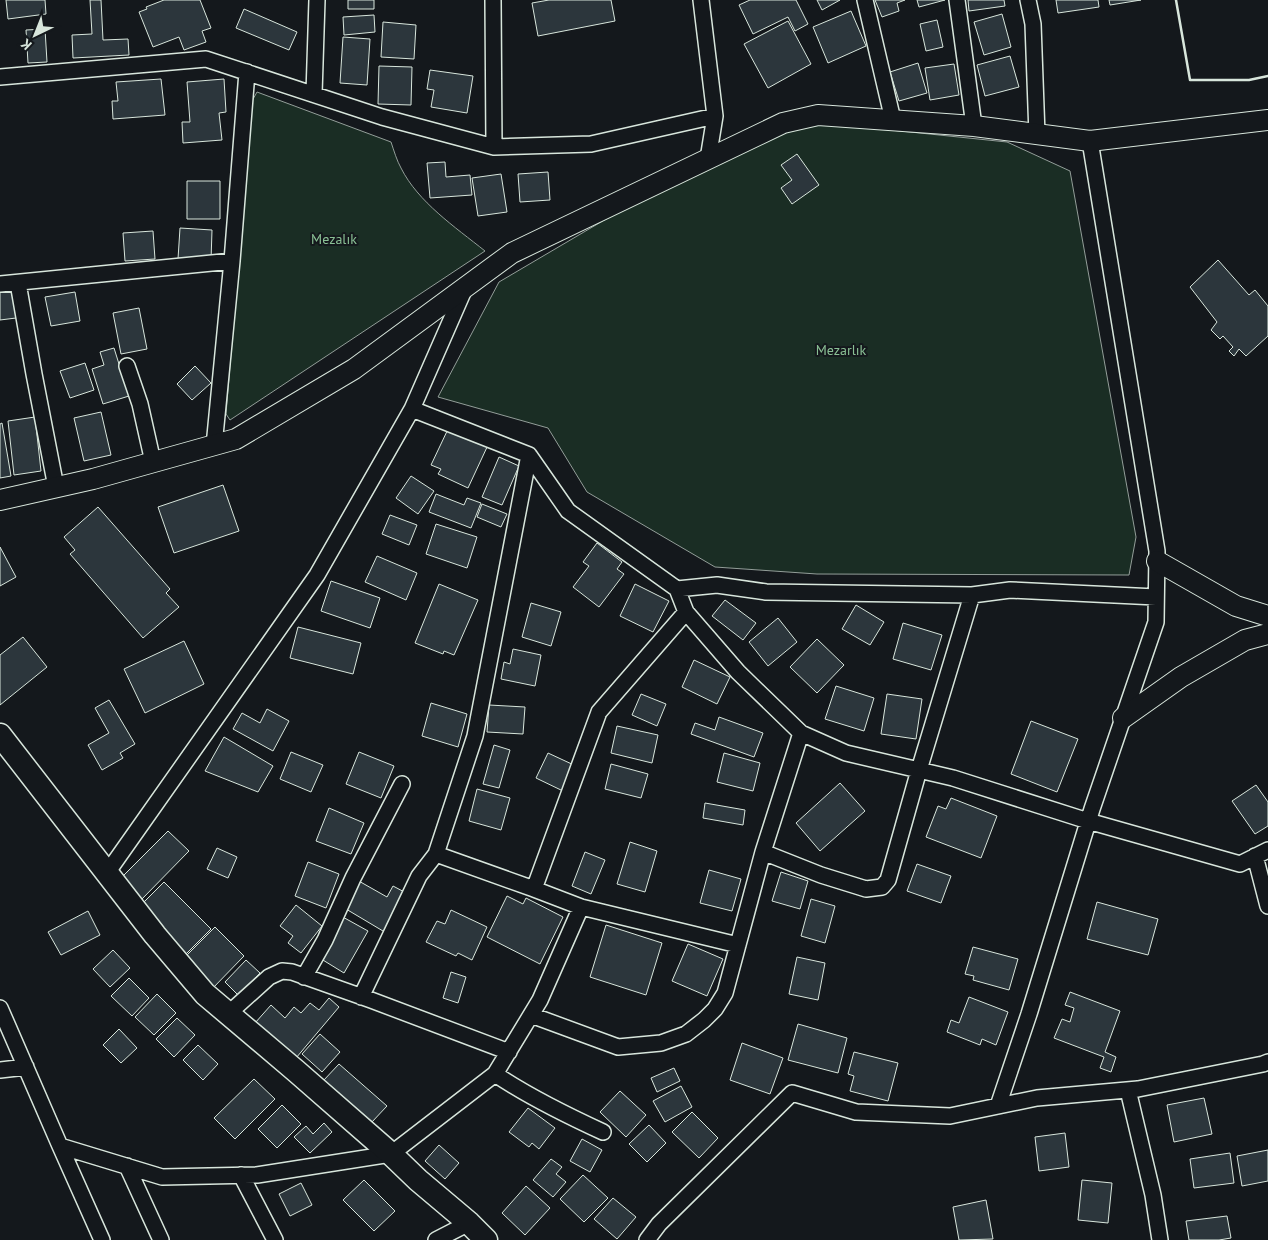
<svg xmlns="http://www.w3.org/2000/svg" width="1268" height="1240" viewBox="0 0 1268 1240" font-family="'PT Sans',sans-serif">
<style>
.green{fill:#1a2d24;stroke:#939e99}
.building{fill:#2c363c;stroke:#d8e6dc}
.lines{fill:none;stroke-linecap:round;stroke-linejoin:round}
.minor-casing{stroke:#d8e6dc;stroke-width:18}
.tertiary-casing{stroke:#d8e6dc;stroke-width:22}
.secondary-casing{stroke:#d8e6dc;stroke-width:25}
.minor{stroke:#14181c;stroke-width:15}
.tertiary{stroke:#14181c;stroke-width:20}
.secondary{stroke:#14181c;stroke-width:22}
.wall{stroke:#d8e6dc;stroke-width:2.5}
.labels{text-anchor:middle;stroke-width:4;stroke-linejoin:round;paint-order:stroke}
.park-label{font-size:14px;fill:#8ac095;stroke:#14181c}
</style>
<rect width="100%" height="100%" fill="#14181c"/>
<!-- green -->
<path class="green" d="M257,92l134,50c3,9 6,19 10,26 17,34 54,59 84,83l-255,169 -4,-6 26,-313z
M813,122l194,20 63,29 66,366 -7,38 -312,-1 -102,-7 -128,-75 -39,-64 -110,-31 61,-115 209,-123z"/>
<!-- building -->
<path class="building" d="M6,0h39l1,14 -38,5z
M90,0h11l2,40 25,-1 1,16 -56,3 -1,-23 20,-1z
M164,0h36l11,28 -9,3 4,11 -22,8 -5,-13 -26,10 -14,-35 8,-3 -1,-2z
M348,0h26v9h-26z
M549,0h62l4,21 -77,15 -6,-33z
M750,0h46l12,24 -13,7 -7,-14 -35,17 -14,-29z
M817,0h23l-18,10z
M875,0h30l-8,3 2,8 -17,6z
M917,0h28l-26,7z
M968,0h36l1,6 -36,5z
M1056,0h42l1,7 -41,6z
M1109,0h32l-31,5z
M244,9l53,23 -8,18 -53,-22z
M851,11l15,35 -38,17 -15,-36z
M1002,14l9,33 -27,8 -10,-33z
M374,15l1,17 -31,3 -1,-18z
M937,20l6,27 -17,4 -6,-27z
M788,21l23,43 -43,24 -24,-44z
M383,22l33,3 -2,34 -33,-2z
M45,29l2,33 -19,1 -2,-33z
M343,37l27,2 -3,46 -27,-2z
M1010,56l9,31 -34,9 -8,-31z
M918,63l9,30 -28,8 -9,-29z
M954,64l5,31 -29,5 -5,-32z
M379,66l33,1 -1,38 -33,-1z
M430,70l43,6 -6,37 -36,-6 3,-17 -7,-1z
M161,79l4,36 -52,4 -1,-18h6l-2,-19z
M224,79l2,33 -7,1 3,27 -39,3 -1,-21h8l-3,-40z
M797,154l22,31 -27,19 -11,-16 11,-8 -11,-15z
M445,162l1,15 24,-2 2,20 -42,3 -3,-35z
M548,172l2,28 -30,2 -2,-28z
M501,174l6,38 -29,4 -6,-38z
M187,181h33v38h-33z
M180,228l32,2 -1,31 -33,-2z
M153,231l2,28 -30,2 -2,-28z
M1218,260l31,35 6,-5 13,16v30l-22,20 -7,-7 -5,7 -5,-5 4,-4 -10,-11 -3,3 -9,-9 6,-8 -27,-35z
M12,288l4,30 -16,2v-30z
M75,292l5,29 -29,5 -6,-29z
M139,308l8,41 -26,5 -8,-41z
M114,348l15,48 -26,8 -11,-35 12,-4 -4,-13z
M85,363l9,27 -24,8 -10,-27z
M195,366l16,17 -19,17 -15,-16z
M101,412l10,43 -27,6 -10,-43z
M35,417l6,54 -27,4 -6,-54z
M2,423l9,53 -11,2v-54z
M449,427l39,18 -20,43 -30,-14 3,-5 -10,-4z
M499,457l20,9 -17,39 -20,-8z
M411,476l23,15 -16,23 -22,-16z
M223,485l16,46 -65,22 -16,-46z
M436,494l28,11 3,-7 14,5 -10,25 -42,-16z
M482,504l25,10 -6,13 -24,-10z
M98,507l72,82 -4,4 13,14 -36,31 -73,-84 5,-4 -11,-13z
M390,515l27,10 -8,20 -27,-11z
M436,524l41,13 -10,31 -41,-14z
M597,543l25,19 -5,7 7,5 -25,33 -26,-20 16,-21 -6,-4z
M0,547l16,30 -16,9z
M377,556l40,17 -11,27 -41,-18z
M331,581l49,17 -10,30 -49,-17z
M439,584l39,16 -24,55 -10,-4 -1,3 -28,-11z
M635,584l34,17 -16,31 -33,-16z
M725,600l31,23 -13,17 -31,-24z
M531,603l30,9 -10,34 -29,-9z
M856,605l28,17 -14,23 -28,-16z
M778,618l19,24 -29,24 -19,-24z
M903,623l39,12 -11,35 -38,-11z
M298,627l63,16 -8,31 -63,-16z
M23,637l24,30 -47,38v-50z
M817,639l27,26 -27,28 -27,-26z
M184,641l20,43 -59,29 -21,-44z
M513,649l28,6 -6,31 -34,-7 3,-17 6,2z
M694,660l36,17 -13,27 -35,-17z
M836,686l38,12 -10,33 -39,-12z
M641,694l25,10 -9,22 -25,-11z
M887,694l35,5 -6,40 -35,-5z
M109,700l26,44 -15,9 3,5 -21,12 -14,-25 21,-12 -14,-25z
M431,703l36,11 -9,33 -36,-11z
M489,705l36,2 -2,27 -36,-2z
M267,709l22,12 -16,30 -40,-22 9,-16 18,10z
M719,717l44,16 -9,24 -63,-23 4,-11 20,7z
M1031,721l47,18 -21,53 -46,-18z
M617,726l41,9 -6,28 -41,-10z
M224,737l49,29 -15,26 -53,-21z
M494,745l16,5 -11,38 -16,-4z
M291,752l32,13 -12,27 -31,-13z
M359,752l35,14 -13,32 -35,-14z
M548,753l28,13 -13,25 -27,-13z
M724,753l36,10 -7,28 -36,-9z
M611,764l37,10 -7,24 -36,-9z
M840,783l25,28 -45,40 -24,-28z
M1256,785l12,17v24l-13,8 -23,-33z
M477,789l33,9 -9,32 -32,-9z
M951,798l46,18 -16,42 -55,-21 12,-31 8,3z
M705,803l40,7 -2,15 -40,-7z
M329,808l35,15 -13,31 -35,-13z
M168,831l21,20 -48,49 -21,-21z
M630,842l27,9 -12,41 -28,-8z
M217,848l20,9 -9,21 -21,-9z
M585,852l20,8 -14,34 -19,-8z
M308,862l31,12 -13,34 -31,-12z
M917,864l34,12 -10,27 -34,-12z
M709,870l32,9 -9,32 -32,-8z
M781,872l27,9 -8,28 -28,-8z
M357,880l30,17 6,-11 17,9 -22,39 -47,-28z
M164,882l47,47 -27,27 -47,-47z
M507,896l16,8 3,-6 37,19 -23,47 -53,-27z
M811,899l24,7 -10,37 -24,-7z
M1097,902l61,17 -10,36 -61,-16z
M296,905l26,21 -21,27 -13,-10 5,-7 -13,-10z
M451,910l36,17 -15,33 -14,-7 -2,3 -30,-14 11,-21 8,3z
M88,911l12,24 -39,20 -13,-23z
M341,916l27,15 -24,42 -26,-16z
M606,925l56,18 -16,52 -56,-18z
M215,927l29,29 -33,34 -30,-29z
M688,944l35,15 -16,37 -35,-15z
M973,947l45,12 -9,31 -36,-10 1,-4 -9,-2z
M113,950l17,18 -20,19 -17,-18z
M797,957l28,6 -7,37 -29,-6z
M246,960l14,13 -22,22 -13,-13z
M451,972l15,5 -8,26 -15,-5z
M129,978l20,20 -17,18 -21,-20z
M1070,992l50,19 -15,41 11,5 -5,15 -11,-4 4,-11 -50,-19 8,-19 8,3 4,-14 -9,-3z
M157,994l19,19 -22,22 -19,-18z
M969,997l39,15 -12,33 -14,-6 -2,6 -33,-13 4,-12 8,3z
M329,998l10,9 -43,51 -41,-35 16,-18 14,13 9,-11 7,6 9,-10 9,7z
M177,1018l18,17 -21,22 -18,-18z
M798,1024l49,14 -9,35 -50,-13z
M119,1029l18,19 -16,15 -18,-18z
M320,1034l20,18 -18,20 -20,-18z
M742,1043l41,15 -13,36 -40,-14z
M198,1045l20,19 -15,16 -20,-20z
M854,1052l44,11 -10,38 -38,-10 4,-15 -6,-2z
M339,1064l48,42 -16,17 -48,-42z
M674,1068l6,13 -23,11 -6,-14z
M254,1079l21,20 -40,40 -21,-21z
M681,1086l11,21 -27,15 -12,-21z
M620,1091l26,24 -20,22 -26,-25z
M1204,1098l8,36 -38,8 -7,-37z
M282,1105l19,19 -24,24 -19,-19z
M528,1108l27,20 -16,21 -7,-6 -3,4 -20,-15z
M692,1112l26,26 -19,20 -27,-26z
M324,1123l8,9 -22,21 -16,-16 12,-11 7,8z
M649,1125l17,18 -19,19 -18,-18z
M1065,1133l4,34 -30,4 -4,-34z
M582,1139l20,11 -12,22 -20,-11z
M439,1145l20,18 -14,16 -20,-18z
M1268,1150v31l-26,5 -5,-30z
M1230,1153l4,30 -40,5 -4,-29z
M551,1159l11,8 -6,7 10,8 -13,15 -20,-17z
M583,1175l25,23 -24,24 -24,-23z
M364,1180l31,31 -21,20 -31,-31z
M1082,1180l30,3 -4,40 -30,-3z
M301,1183l11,22 -22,11 -11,-22z
M526,1186l24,22 -25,27 -23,-22z
M613,1198l23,19 -19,22 -23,-20z
M986,1200l7,39 -34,1 -6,-33z
M1227,1216l4,22 -12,2h-30l-3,-19z"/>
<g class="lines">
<!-- minor casing -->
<g class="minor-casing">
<path id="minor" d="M493,0l1,147
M701,0l14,116 -7,43
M865,0l28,120
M957,0l17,126
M1028,0l5,24 4,111
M0,77l206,-18 176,58 112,30 97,-3 124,-28
M314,94l3,-94
M18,283l16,91 22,113
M0,284l232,-23
M465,288l-53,121 117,46 39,56 109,78 9,23 52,60 63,61 45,20 107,25 135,43 152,43 28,-14
M127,366l13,38 13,58
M214,446l18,-185 15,-189
M677,589l40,-4 49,7 206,3 38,-5 146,7
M763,852l58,23 45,14 16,-2 6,-7 31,-110 53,-175
M436,854l98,35 47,18 157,38
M1255,856l13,50
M107,873l210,-298 95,-166
M534,889l65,-177 87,-100
M304,977l21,-37 28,-62 49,-94
M361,997l58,-121 17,-22 39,-118 54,-281
M0,1008l60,138 42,94
M228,1014l41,-37 13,-6 10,1 79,28 138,52
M531,1015l87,32 43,-4 25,-9 18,-14 11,-11 10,-16 38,-141 38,-119
M0,1070l26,-3
M495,1074c34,23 71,41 108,58
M1128,1090l25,105 7,45
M998,1106l31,-92 63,-205 64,-187 1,-71 -67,-410
M60,1146l102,31 95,-2 134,-21 104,-80 45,-74 41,-93
M127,1166l34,74
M241,1175l34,65
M436,1240l33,-17
M647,1240l12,-16 133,-131 64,19 94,4 87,-18 101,-9 125,-25 5,-2"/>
</g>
<!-- tertiary casing -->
<g class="tertiary-casing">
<path id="tertiary" d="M0,500l93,-21 143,-40 118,-70 158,-116 271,-130 35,-8 156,11 116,15 178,-21
M1157,561l79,45 32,10
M1123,718l58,-41 64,-37 23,-6"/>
</g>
<!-- secondary casing -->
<g class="secondary-casing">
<path id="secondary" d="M0,735l155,200 50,59 91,77 95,83 27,26 51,43 17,17"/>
</g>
<!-- minor -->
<use href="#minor" class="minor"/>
<!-- tertiary -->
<use href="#tertiary" class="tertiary"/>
<!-- secondary -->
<use href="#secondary" class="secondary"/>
<!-- wall -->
<path class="wall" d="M1176,0l14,80h59l19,-4"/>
</g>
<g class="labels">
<!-- park labels -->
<g class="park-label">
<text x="334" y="244">Mezalık</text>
<text x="841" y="355">Mezarlık</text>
</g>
</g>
<!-- north arrow -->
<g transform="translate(35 35) rotate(223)" stroke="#14181c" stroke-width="4" paint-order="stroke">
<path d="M0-4L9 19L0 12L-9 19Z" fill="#d8e6dc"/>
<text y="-8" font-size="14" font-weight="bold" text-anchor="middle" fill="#d8e6dc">K</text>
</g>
</svg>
